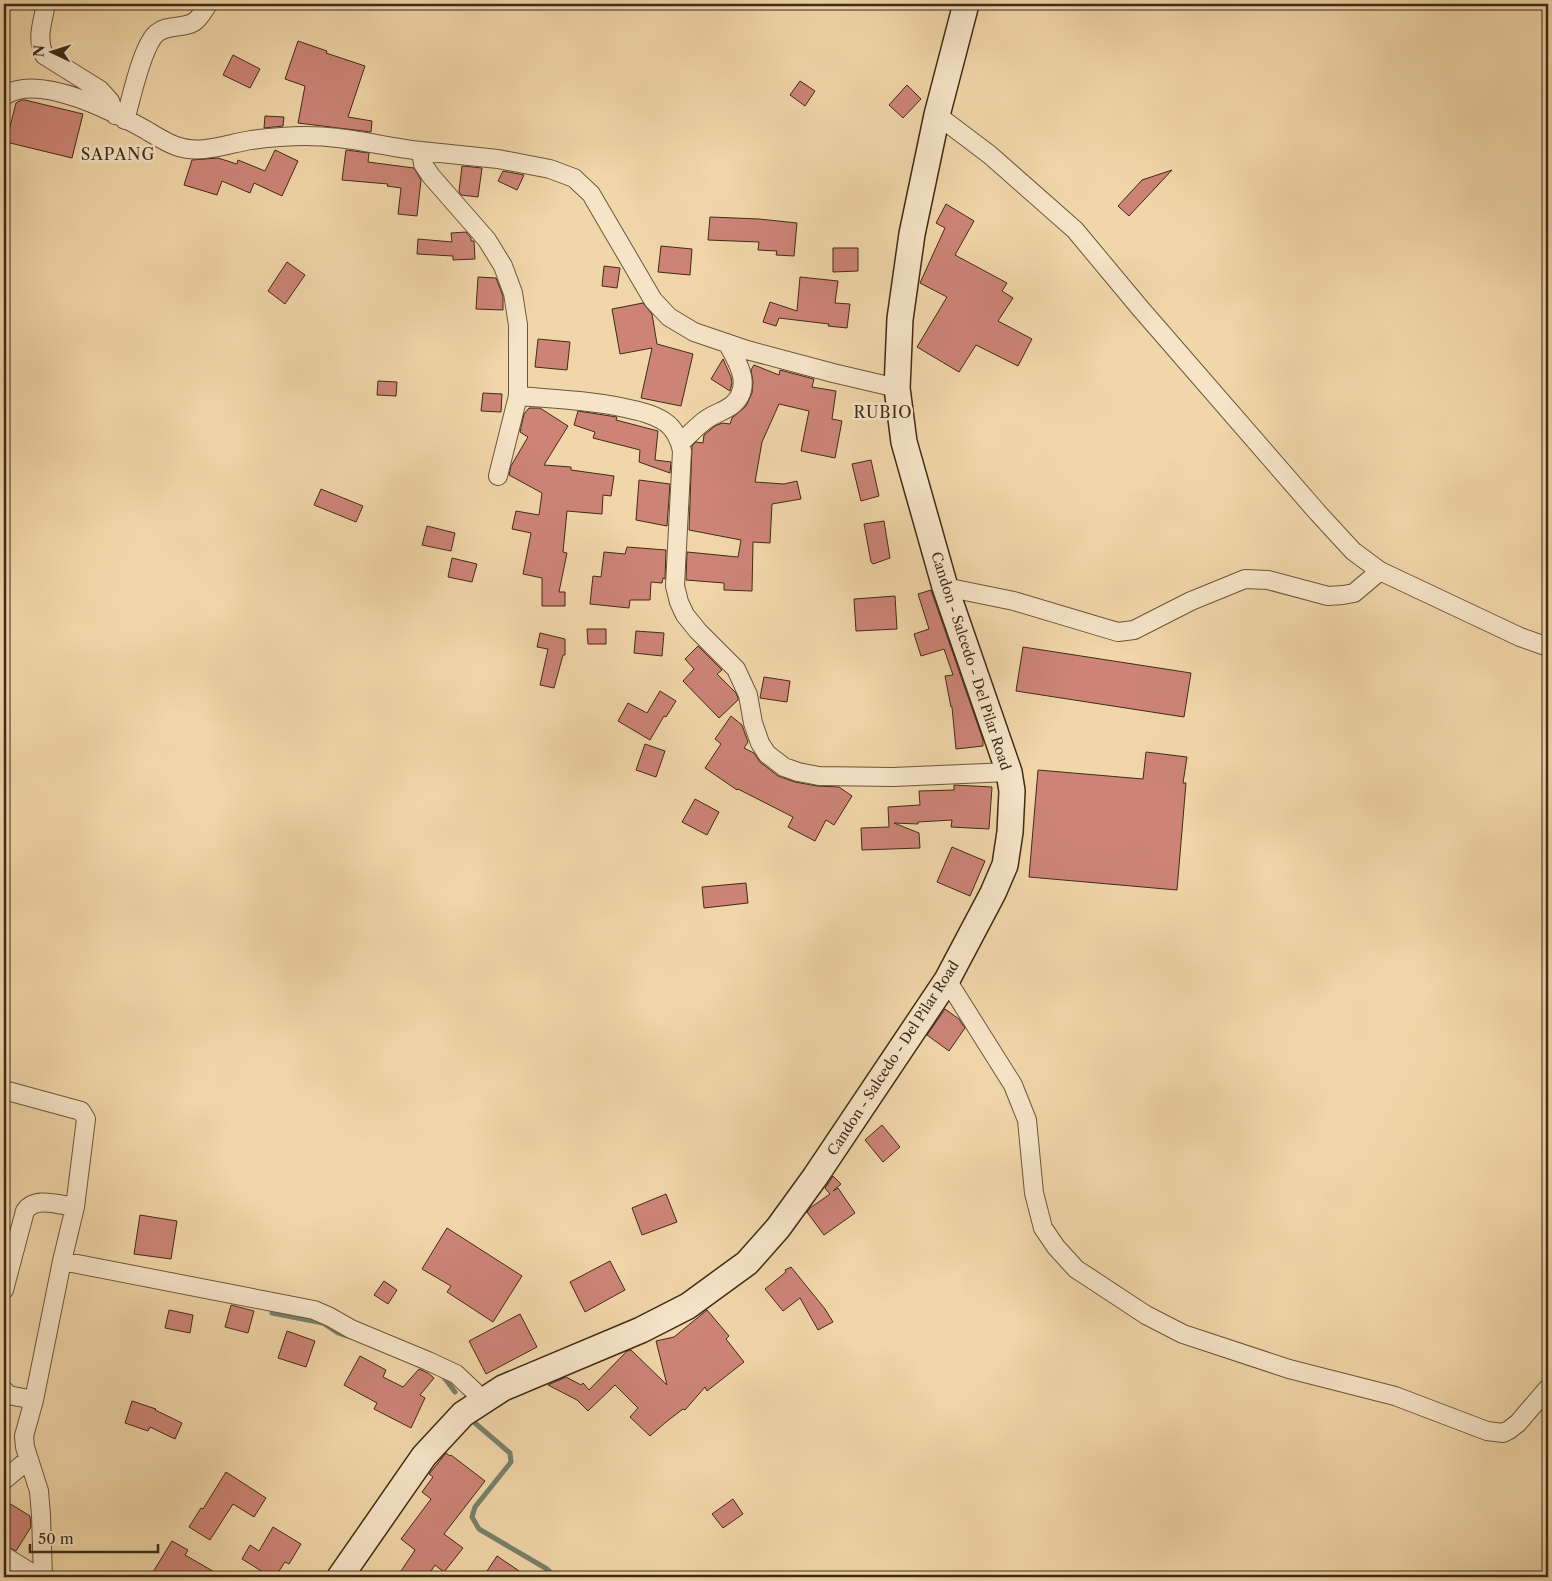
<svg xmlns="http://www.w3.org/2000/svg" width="1552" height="1581" viewBox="0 0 1552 1581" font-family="'Libre Caslon Text',serif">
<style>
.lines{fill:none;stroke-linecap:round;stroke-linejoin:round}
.stream{stroke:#76816b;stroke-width:5}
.building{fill:#cd8477;stroke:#3f2b15}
.street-casing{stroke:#6c563a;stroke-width:20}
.secondary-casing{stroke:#3f2b15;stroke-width:28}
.street{stroke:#f6e4c7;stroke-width:18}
.secondary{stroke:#f6e4c7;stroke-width:25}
.labels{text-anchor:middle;stroke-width:5;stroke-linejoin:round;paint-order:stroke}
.street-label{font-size:14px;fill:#3f2b15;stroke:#f6e4c7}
.quarter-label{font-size:16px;letter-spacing:1px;fill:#3f2b15;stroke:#f6e4c7}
</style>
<rect width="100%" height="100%" fill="#f1d6a9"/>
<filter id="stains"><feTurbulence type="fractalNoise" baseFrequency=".004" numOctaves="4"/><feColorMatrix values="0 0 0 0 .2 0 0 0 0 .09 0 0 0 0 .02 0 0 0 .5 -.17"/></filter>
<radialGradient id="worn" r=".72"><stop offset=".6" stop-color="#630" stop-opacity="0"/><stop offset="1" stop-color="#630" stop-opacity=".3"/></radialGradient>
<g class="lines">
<!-- stream -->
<path class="stream" d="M272,1313l51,10 15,10 12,4
M441,1375l2,1 12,16
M475,1423l35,30 1,9 -36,45 -3,10 7,12 68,40 9,8"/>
</g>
<!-- building -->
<path class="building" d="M298,41l29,10 -1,2 39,13 -17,51 24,4 -1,11 -73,-9 7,-37 -20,-7z
M233,55l27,14 -10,19 -27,-13z
M800,81l15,10 -10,15 -15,-11z
M907,85l14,14 -18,19 -14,-13z
M21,100h4l58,14 -11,44 -66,-16 10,-39z
M265,116l19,1 -1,9 -19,2z
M275,150l23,11 -16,35 -28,-13 -4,10 -28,-12 -5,14 -33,-10 8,-25 26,-2 19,6 1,-4 27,11z
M346,150l23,3 -1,9 46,6 7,12 -4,36 -19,-2 3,-26 -14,-2 1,-2 -46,-4z
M462,166l20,2 -4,29 -17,-2 -2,-4z
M1172,170l-43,46 -11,-10 24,-26z
M503,171l21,4 -7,15 -19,-9z
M946,204l28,17 -19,34 52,28 -5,8 11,7 -15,23 34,18 -14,27 -42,-21 -17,27 -42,-25 30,-50 -27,-14 25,-55 -9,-5z
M710,217l49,2 38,4 -3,33 -18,-1 1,-4 -19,-1 1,-8 -51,-2z
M466,232l5,6v3h3l1,18 -22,1v-4l-36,-2 1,-15 34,3 -1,-9z
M661,246l31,3 -2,26 -32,-3z
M833,248h25v23l-25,1z
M287,262l18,13 -20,29 -17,-13z
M604,266l16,2 -3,20 -15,-2z
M478,277l18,1 7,18v14l-27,-1z
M800,277l38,4 -3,22 15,1 -3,24 -19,-2 1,-2 -50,-6 -3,8 -13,-4 7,-20 27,9z
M643,303l9,11 5,30 36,10 -12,52 -40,-8 11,-50 -32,6 -8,-45z
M538,339l32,3 -3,28 -32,-3z
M723,359l8,18 1,6 -2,8 -19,-12z
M754,365l25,10 1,-5 34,9 -2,8 24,4 -4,28 10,2 -7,37 -34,-7 8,-40 -30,-7 -17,38 -7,40 29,2 13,-3 4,18 -29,5 -2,39 -17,-1 -1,49 -28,-1v-7l-38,-3 1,-28 51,5 3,-17 -52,-10 3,-84 4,-4 7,1 1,-8 11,-9 7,-3 8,1 2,-6 14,-12 6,-13 1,-11 -2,-12z
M378,381l19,1 -1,14 -19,-1z
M483,393l19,1 -1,18 -20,-1z
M529,408h11l28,18 -24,39 27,2v3l43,6 -3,20 -8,-1 -1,19 -35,-3 -4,41 4,1 -8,39h6v14h-23v-28l-19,-4 8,-41 -19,-4 4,-18 23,4 3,-22 -33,-18 2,-9 17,-29 -8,-5 4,-18z
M578,411l39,6 -1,3 42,11 -3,29 16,2 -1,11 -31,-11 1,-12 -47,-12 2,-6 -21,-7z
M871,460l8,36 -18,5 -9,-37z
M639,480l31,4 -3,42 -31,-6z
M321,489l42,17 -7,16 -42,-17z
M884,521l6,37 -17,6 -2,-2 -7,-38z
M427,526l28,7 -4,18 -29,-6z
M627,547l39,3 -1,29 -2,-1 -1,5 -11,-1 -1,18h-20l-1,8 -39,-4 3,-28 8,1 3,-25 21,2z
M452,558l25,6 -5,18 -24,-5z
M931,590l52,150v6l-27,3 -4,-42h-1l-6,-31 8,-1 -9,-26 -23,7 -7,-22 15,-5 -11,-35z
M895,596l2,33 -41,2 -2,-32z
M587,629h19v15h-18z
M636,631l28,2 -2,23 -28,-3z
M540,633l25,6v16h-2l-9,33 -14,-3 8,-36 -11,-2z
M698,646l24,24 -5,4 19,19 2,5v2l-19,18 -36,-37 11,-12 -9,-10z
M1023,647l168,26 -7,44 -168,-26z
M764,677l26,4 -3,21 -27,-4z
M660,691l16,10 -10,16 -2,-1 -14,24 -32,-19 10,-18 19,10z
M731,716l11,9 6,17 -4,6 10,5 6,9 18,14 17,6 22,4 22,1 13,9 -18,29 -8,-5 -11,21 -27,-14 5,-10 -55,-28 -1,1 -32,-22 16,-24 -6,-5z
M645,744l20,7 -9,26 -20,-7z
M1146,752l41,5 -4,26h3l-9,107 -148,-13 9,-107 105,9z
M954,785l38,2 -3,42 -38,-2 1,-7 -34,2v2l-24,-1 25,10 1,15 -58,2 -1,-22 28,-1 -1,-20 32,-2 -1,-14 35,-1z
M695,799l24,13 -12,23 -25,-13z
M952,847l33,14 -15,35 -33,-14z
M746,883l2,20 -44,5 -2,-21z
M945,1009l14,10 6,9 -16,23 -22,-16z
M882,1125l18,22 -17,15 -18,-22z
M833,1176l8,8 -8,7 5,-3 17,25 -31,22 -17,-23 3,-4 20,-14 -5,-6z
M666,1194l11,28 -35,13 -10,-27z
M140,1215l37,6 -6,38 -37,-5z
M447,1228l75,48 -29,46 -46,-30 4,-6 -29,-17z
M610,1261l15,29 -40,22 -15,-30z
M791,1267l34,42 8,13 -15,8 -18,-32 -17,13 -18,-22 21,-17 -1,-2z
M384,1281l13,9 -9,14 -14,-9z
M231,1305l23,6 -6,22 -23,-6z
M169,1310l24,5 -3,18 -25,-5z
M707,1310l22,26 -3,3 18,23 -37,29 -2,-4 -20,23 -2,-1 -17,13 -16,14 -20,-19 8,-9 -23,-23 -27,26 -11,-11 -29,-15 18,-8 15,8 2,-2 6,7 38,-39 4,-1 36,35 -11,-44 18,-4z
M520,1314l17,33 -51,27 -17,-33z
M287,1331l28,10 -9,26 -28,-9z
M360,1356l26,14 -3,7 20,10 16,-18 9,4 6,5 -14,17 5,3 -14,30 -37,-19 3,-6 -33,-18z
M132,1401l24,8 -1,1 27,13 -7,16 -25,-12 -2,4 -23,-8z
M446,1453l4,3 1,-1 34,26 -41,53 19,14 -19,24 -9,-7 -8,12h-30l18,-27 -14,-11 30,-40 -9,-7 11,-15 -4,-3z
M226,1472l40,26 -12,19 -21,-13 -23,36 -21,-13 12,-19 2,1z
M733,1499l10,15 -20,14 -11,-14z
M4,1500l26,16 1,11 -15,24 -12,-6z
M273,1527l28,17 -12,20 -4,-2 -10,15h-4l-29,-18 8,-14 9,6z
M172,1541l16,9 -3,5 38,22h-73z
M497,1556l31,21h-45z"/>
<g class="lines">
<!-- street casing -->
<g class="street-casing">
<path id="street" d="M46,4c-3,17 -10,34 -2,51l56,35 10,11 5,14
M4,96c34,-24 110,16 142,34 10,6 19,12 30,16 24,9 51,-2 75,-6 29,-4 58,-6 87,-2 28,3 55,10 83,13l2,13 8,12 56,64 16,26 10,27 5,32v71l-20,80
M937,115l53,40 85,75 65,78 178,205 35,38 27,20 140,66 28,10
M125,120c6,-20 17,-75 32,-87 11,-9 26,-4 37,-11 6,-4 10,-12 14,-18
M421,151l77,8 52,10 24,9 17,16 62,106 16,17 25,15 53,18 86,23 64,15
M518,396c35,3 72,4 107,12 14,3 28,6 40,14 9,6 15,18 17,29l-7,135 4,16 6,13 13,16 38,38 12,26 5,28 7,20 7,11 17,13 14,5 21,4 74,1 116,-5
M681,442c8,-7 18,-18 26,-23 7,-5 17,-8 24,-13 23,-18 7,-44 -4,-63
M945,587l69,14 104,31 16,-2 57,-29 54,-22 23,1 60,16 15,-1 11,-2 26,-22
M947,980l66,105 14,35 7,73 9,35 13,19 20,22 70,46 37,19 106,35 106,27 92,35 16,2 6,-3 9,-7 30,-35
M4,1090l77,21 5,8 -11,88 -13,54 -28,139 -10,36 1,11 14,44 2,24 2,62
M62,1261l252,49 16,7 21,12 77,32 28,13 18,17 7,12
M4,1290l21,-79c10,-15 34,-6 50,-4
M4,1390l4,5 26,5
M4,1480l25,-21
M4,1556l34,21"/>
</g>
<!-- secondary casing -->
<g class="secondary-casing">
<path id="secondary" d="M340,1577l84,-121 39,-42 40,-26 138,-58 47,-24 59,-43 31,-35 37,-51 132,-197 46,-87 12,-28 5,-33 2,-41 -3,-19 -64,-185 -41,-145 -7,-54 3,-69 12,-85 25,-119 29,-111"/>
</g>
<!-- street -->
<use href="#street" class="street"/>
<!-- secondary -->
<use href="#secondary" class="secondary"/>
</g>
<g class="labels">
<!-- street labels -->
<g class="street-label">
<text transform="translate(971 661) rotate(72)" y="5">Candon - Salcedo - Del Pilar Road</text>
<text transform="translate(893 1058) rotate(-57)" y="5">Candon - Salcedo - Del Pilar Road</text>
</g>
<!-- quarter labels -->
<g class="quarter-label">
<text x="118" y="160">SAPANG</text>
<text x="883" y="418">RUBIO</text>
</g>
</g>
<!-- margin -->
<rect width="1552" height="1581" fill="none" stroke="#f1d6a9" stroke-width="20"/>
<rect x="5" y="5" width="1542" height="1571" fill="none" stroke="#3f2b15" stroke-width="2.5"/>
<rect x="10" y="10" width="1532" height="1561" fill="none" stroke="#3f2b15"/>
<!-- north arrow -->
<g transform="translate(52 52) rotate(274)" stroke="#f6e4c7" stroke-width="4" paint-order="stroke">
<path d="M0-4L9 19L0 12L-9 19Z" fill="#3f2b15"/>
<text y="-8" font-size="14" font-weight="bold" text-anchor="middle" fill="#3f2b15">N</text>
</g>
<!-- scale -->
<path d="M30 1544v8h128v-8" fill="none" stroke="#3f2b15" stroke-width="2.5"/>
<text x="38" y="1544" font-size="15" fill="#3f2b15" stroke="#f6e4c7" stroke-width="4" paint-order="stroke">50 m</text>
<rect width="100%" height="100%" filter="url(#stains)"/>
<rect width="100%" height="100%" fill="url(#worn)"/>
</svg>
